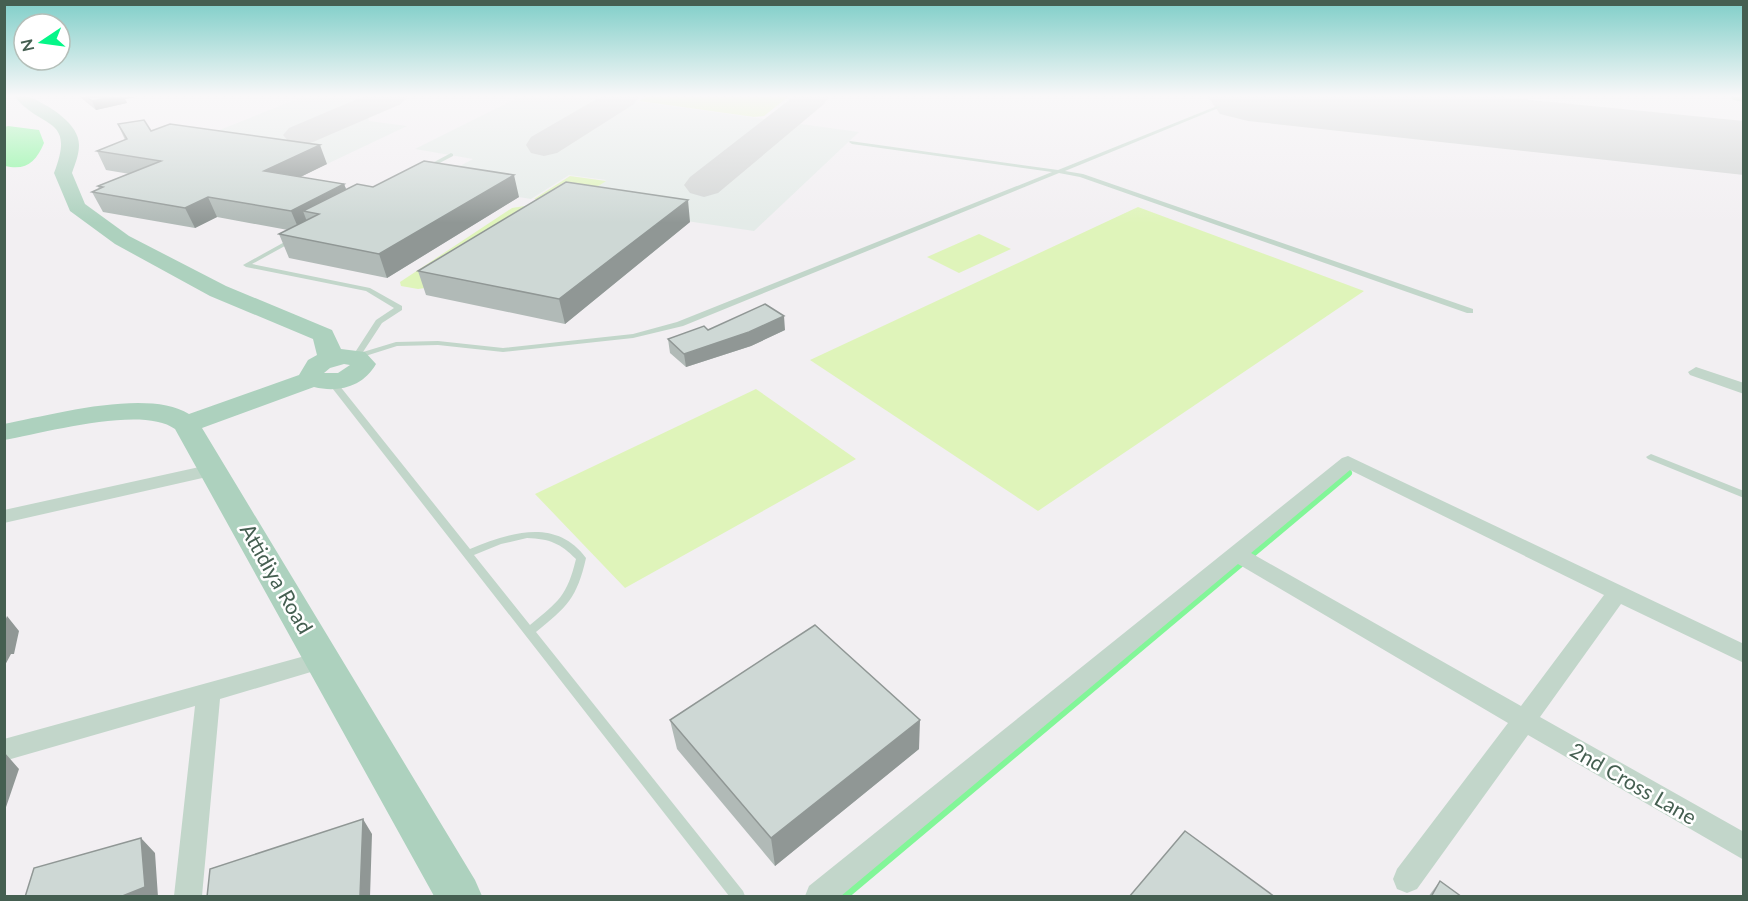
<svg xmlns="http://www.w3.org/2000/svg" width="1748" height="901" viewBox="0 0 1748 901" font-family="Lato,sans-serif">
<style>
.airport{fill:#e4ebe8}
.green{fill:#dff4ba}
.water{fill:#82f698}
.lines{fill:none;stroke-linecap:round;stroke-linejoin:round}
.stream-far1{stroke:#82f698;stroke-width:8}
.stream{stroke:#82f698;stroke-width:10}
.taxiway{fill:#d2d5d4;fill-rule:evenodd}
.runway{fill:#d2d5d4;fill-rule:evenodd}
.lane{fill:#c2d6ca;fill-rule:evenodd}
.street{fill:#c2d6ca;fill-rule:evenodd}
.primary{fill:#add1be;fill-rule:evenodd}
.wall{fill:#b1bab7}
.shaded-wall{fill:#909795}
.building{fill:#ced8d5;stroke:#909795;stroke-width:1.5}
.labels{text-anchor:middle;stroke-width:5;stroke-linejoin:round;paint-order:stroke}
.near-street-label{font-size:21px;fill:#455f51;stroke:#fff}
</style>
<rect width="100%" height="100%" fill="#f2eff2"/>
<!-- airport -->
<path class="airport" d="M302,97l106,2 -40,18 1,4 38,5 -80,38 -140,-21z
M519,97h86l254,35 -105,99 -182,-27 34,-24 -37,-5 -38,24 -101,-17 43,-23 -58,-10z"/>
<!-- green -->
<path class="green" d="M646,97h142l-24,19 -10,1 -115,-16z
M570,176l36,5 -35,23 -37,-5z
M531,205l-99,82 -14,2 -17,-3 -1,-4 112,-74z
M1138,207l226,84 -326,220 -228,-151z
M979,234l32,15 -52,24 -32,-16z
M756,389l100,70 -231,129 -90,-94z"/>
<!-- water -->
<path class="water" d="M8,126l31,4 5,13c-8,19 -18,28 -39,23v-39z"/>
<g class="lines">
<!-- stream-far1 -->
<path class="stream-far1" d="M1123,662l225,-189"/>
<!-- stream -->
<path class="stream" d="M843,896l281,-236"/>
<!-- taxiway -->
<path class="taxiway" d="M362,97h44l-5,7 -88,38 -12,4 -12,-4 -6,-7 6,-7z
M600,97h39l-5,7 -77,49 -13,3 -13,-3 -5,-8 5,-8z
M793,97h36l-5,7 -106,89 -14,4 -14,-4 -6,-8 6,-8z
M1316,97h52l47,9 5,7 -5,7c-20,5 -87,-6 -99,-23z"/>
<!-- runway -->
<path class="runway" d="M1208,97h294l242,24v54l-496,-54 -28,-7z"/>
<!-- lane -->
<path class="lane" d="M1217,106l4,1 -156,64 18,3 390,135v4h-6l-387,-136 -21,-4 -376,153 -50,12 -130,14 -65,-7 -41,1 -41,13 -4,-2 24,-37 18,-12 -28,-17 -120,-24 -3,-2 47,-26h4v2l-42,23 118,24 32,18v4l-20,13 -19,29 33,-10 42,-1 65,7 130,-14 44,-12 375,-150 -200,-28 -3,-2 1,-1 208,29z
M451,153l2,1v2l-25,13 -5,-1z
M329,380h6l135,169c39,-16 86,-32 116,9 -9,40 -19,49 -50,74l207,259 2,5h-16l-400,-512 -1,-2zM527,538c23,1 33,5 49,21 -9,37 -17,42 -46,66l-56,-70 27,-11z
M1651,454l93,37v7l-96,-39 -2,-2z"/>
<!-- street -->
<path class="street" d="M1696,367l48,16v11l-54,-19 -2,-3z
M1348,456l396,188v19l-123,-59 -81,113 204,115v28l-216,-125 -111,154 -10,4 -10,-4 -4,-10 4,-10 111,-146 -270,-159 -397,332h-36l4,-10 533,-428zM1350,470l254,125 -83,111 -270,-153z
M213,464l7,2 2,4 -2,4 -216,49v-13z
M323,651l8,3 4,6 -4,6 -111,33 -18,197h-28l21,-190 -191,55v-22z"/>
<!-- primary -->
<path class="primary" d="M15,97c6,0 14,-1 19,2 17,8 45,25 45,46 0,10 -4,19 -7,28l13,31 44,32 97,50 106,44 9,19 24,3 11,12c-13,23 -38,29 -62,23l-112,41 273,452 7,16h-48l-259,-467c-33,-24 -130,4 -171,11v-16c47,-9 144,-36 185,-10l110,-39 9,-15 9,-5 -4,-16 -103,-43 -95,-52 -45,-33 -16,-38c22,-57 -12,-43 -39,-76zM344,364l6,1 -12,8h-14l6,-5z
M1731,97h13v5l-11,-2z"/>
</g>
<!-- wall -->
<path class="wall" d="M80,97h56l-11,2 2,4 -31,7z
M118,124l209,40 -27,13 44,7 2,5 27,-2 146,10 -132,81 -98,-20 -10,-24 9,-4 -71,-13 -22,11 -92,-16 -11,-20 7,-3 -1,-3 32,-12 -24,-4 -9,-19 28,-11z
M690,222l-125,102 -139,-29 -8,-24z
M785,330l-34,16 -65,21 -16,-14 -2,-14z
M670,720l249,29 -144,117 -98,-117z
M1440,881l22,16h-34z"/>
<!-- shaded-wall -->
<path class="shaded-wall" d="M110,97h26l-11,2 2,4 -31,7 -4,-9z
M320,145l7,19 -55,27 -8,-20z
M514,175l5,22 -132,81 -8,-24z
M344,184l8,20 -33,10 -16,-3 6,16 -9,5 -9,-21z
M208,197l9,20 -22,11 -10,-20z
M688,200l2,22 -125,102 -6,-25z
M784,316l1,14 -34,16 -65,21 -2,-13z
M7,616l12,15 -5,23h-3l-7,13v-43z
M920,720l-1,29 -144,117 -4,-28z
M5,753l14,16 -15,44v-59z
M363,819l9,15 -2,63h-12z
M141,838l14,15 3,44h-38z"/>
<!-- building -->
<path class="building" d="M87,97h23l-18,4z
M144,120l7,11 19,-7 150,21 -56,26 80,13 -53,27 -83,-14 -23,11 -93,-16 11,-5 -5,-1 63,-25 -64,-10 30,-12 -9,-15z
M424,161l90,14 -135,79 -100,-20 40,-20 -16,-3 54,-27 16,3z
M566,182l122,18 -129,99 -141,-28z
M765,304l19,12 -35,16 -65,22 -16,-15 36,-13 4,4z
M815,625l105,95 -149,118 -101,-118z
M363,819l-3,77 -153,1 3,-28z
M1185,831l90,66h-146z
M141,838l4,49 -25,10h-95l9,-29z
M1440,881l22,16h-31z"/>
<!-- sky -->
<linearGradient id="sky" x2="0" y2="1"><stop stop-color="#7fcec8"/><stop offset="0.43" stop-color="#f9f8f9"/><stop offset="1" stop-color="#f9f8f9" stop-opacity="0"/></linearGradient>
<rect width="1748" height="223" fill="url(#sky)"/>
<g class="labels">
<!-- near-street labels -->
<g class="near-street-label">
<text transform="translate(276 579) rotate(60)" y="7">Attidiya Road</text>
<text transform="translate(1633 784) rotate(30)" y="7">2nd Cross Lane</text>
</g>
</g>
<!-- border -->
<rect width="1748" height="901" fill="none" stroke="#455f51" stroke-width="12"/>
<!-- north arrow -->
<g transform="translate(42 42) rotate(257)"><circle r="28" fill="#ffffff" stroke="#b5bfb9" stroke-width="1.5"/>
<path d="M0-4.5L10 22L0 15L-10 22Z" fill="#05f688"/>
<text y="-9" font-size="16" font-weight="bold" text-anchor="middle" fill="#455f51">N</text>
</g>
</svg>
